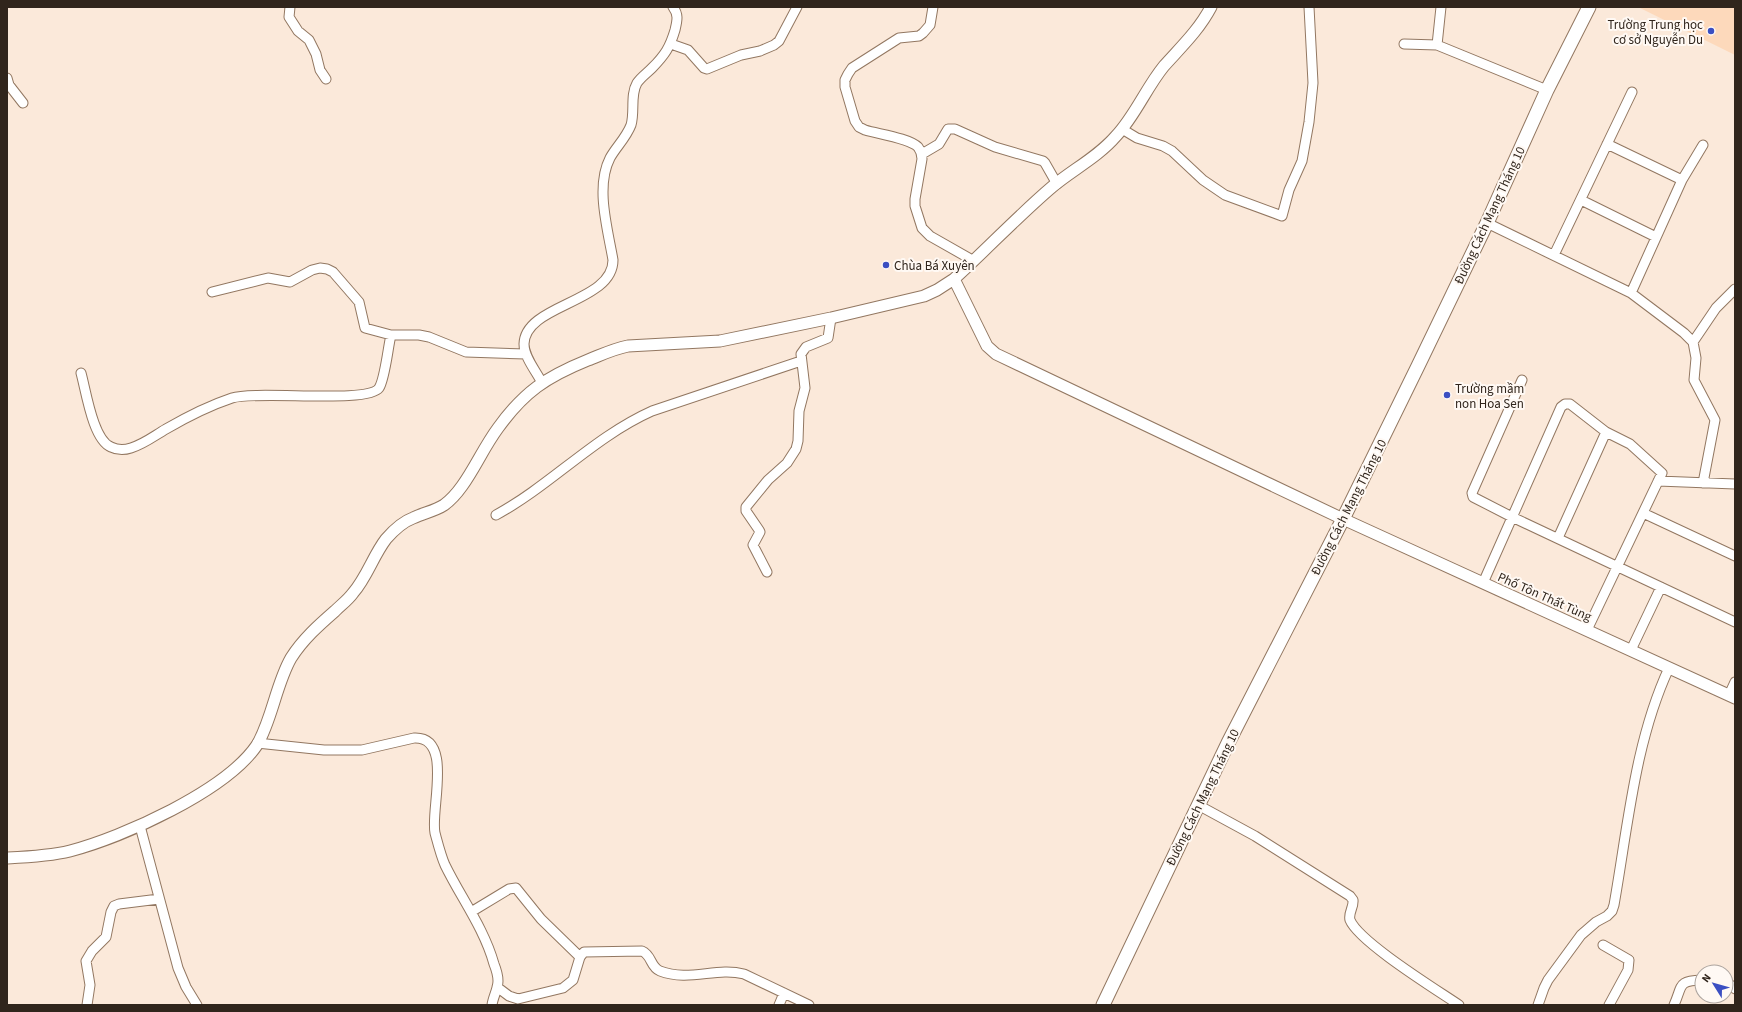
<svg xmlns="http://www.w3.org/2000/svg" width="1742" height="1012" viewBox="0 0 1742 1012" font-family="'Source Sans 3',sans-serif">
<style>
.built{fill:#fdd9bb}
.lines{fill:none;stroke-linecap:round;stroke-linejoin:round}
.minor-casing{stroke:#927761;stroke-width:11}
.tertiary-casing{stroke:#927761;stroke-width:13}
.secondary-casing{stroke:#927761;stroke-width:15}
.minor{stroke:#fff;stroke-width:9}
.tertiary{stroke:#fff;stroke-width:11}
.secondary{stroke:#fff;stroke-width:13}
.poi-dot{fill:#3b4fc2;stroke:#fff9f4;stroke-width:1.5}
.labels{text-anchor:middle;stroke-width:4;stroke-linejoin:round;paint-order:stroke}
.poi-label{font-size:13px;fill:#30251c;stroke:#fff9f4;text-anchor:start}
.street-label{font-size:13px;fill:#30251c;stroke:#fff9f4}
</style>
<rect width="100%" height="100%" fill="#fbe9da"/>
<!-- built -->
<path class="built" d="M1638,7h97v48z"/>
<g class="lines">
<!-- minor casing -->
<g class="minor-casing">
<path id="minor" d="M290,7l-1,10 9,14 11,9 7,14 4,16 6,9
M933,7l-3,18 -7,8 -4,3 -20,2 -47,30 -4,6 -3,6v7l10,34 4,6 6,3c13,4 44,8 53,17 3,4 4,7 4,12l-7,40v7l7,22 8,8 44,25
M1441,7l-4,38 110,45
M671,44l17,6 16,18 3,1 34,-14 19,-4 14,-6 5,-4 18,-34
M1404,44l33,1
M7,78l2,7 14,18
M1122,129l15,9 26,8 9,5 31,29 22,15 57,21 7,-26 13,-29 7,-39 4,-39 -4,-76
M1607,144l75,36
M922,154l17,-10 9,-15h7l40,18 48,14 2,2 12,21
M1581,200l75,37
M1487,223l144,70 53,40 9,9 3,16 -2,22 21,40 -12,63
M1554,255l78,-163
M212,292l56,-14 22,4 22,-12 8,-2 7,1 6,3 26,30 6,26 26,7h28l10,2 37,15 60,2
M1631,293l51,-113 21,-35
M1693,342l23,-34 19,-19
M81,373c5,18 12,67 30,74 6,3 14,3 20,1 13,-4 23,-12 35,-19 19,-11 45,-24 66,-31 25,-8 136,6 147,-10 6,-9 9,-41 12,-53
M1522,380l-50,113 1,4 39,20 223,105
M542,383c-6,-12 -18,-26 -18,-39 1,-40 89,-41 89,-84 -5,-30 -18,-73 -3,-102 6,-11 16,-20 21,-33 4,-13 -1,-30 6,-42 4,-6 10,-10 15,-15 13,-13 18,-21 23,-38 2,-9 4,-15 -2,-23
M1658,481l77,3
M1643,513l92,43
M496,515c55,-30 98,-78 156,-104l149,-50
M1558,538l48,-106
M767,572l-14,-27 7,-13 -1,-2 -13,-19v-4l22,-27 19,-17 9,-14 2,-8 1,-30 6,-23 -4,-34 5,-7 22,-9 3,-20
M1483,583l78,-176 4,-3h5l36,28 24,12 32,29 -75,157
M1631,650l30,-63
M1729,695l6,-13
M257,743l67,7h38l52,-12c40,-2 16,72 21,95 3,11 6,23 10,32 16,33 39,63 49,99 2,5 4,11 4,17 0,8 -5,16 -6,24
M1198,805l57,31 95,60 3,4c1,7 -5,13 -3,20 9,22 87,70 109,85
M140,826l38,142 8,19 11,18
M471,912l38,-23 7,-1 25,31 39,38
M1603,945l26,15 -1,10 -19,35
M1726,981l9,8
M497,987l12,9 9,3 45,-11 10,-8 7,-23 4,-5 58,-1c10,4 8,16 18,20 29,11 56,-4 84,3l65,31
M87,1005l3,-20 -4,-24 6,-10 14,-14 5,-25 3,-6 5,-2 40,-5
M779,1005l5,-12
M1538,1005l6,-17 4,-8 33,-45 15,-13 11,-6 5,-5 2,-6c14,-79 21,-164 55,-237
M1674,1005c9,-20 3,-24 28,-25"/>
</g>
<!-- tertiary casing -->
<g class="tertiary-casing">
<path id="tertiary" d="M954,279l33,67 9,8 347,165 392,179
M7,858c21,-1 43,-2 63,-7 53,-14 156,-60 187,-106 15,-25 19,-61 34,-87 12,-19 28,-33 44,-47 6,-6 13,-11 18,-18 14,-16 20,-37 33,-54 7,-8 16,-17 27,-21 10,-5 22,-7 31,-13 7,-5 13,-12 18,-19 13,-18 22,-39 36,-58 26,-36 48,-51 90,-68 13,-5 25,-11 40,-14l92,-5 111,-23 93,-22 13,-6 17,-11c33,-30 64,-63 98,-92 20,-17 46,-30 64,-51 19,-20 30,-48 48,-70 17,-19 35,-36 47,-59"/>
</g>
<!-- secondary casing -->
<g class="secondary-casing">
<path id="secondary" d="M1103,1005l125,-262 115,-224 75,-153 69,-143 60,-133 42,-83"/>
</g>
<!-- minor -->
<use href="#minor" class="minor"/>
<!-- tertiary -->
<use href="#tertiary" class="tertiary"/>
<!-- secondary -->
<use href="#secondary" class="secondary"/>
</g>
<!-- markers -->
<g class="poi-dot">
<circle cx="1711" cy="31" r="4"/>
<circle cx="886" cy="265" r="4"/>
<circle cx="1447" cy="395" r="4"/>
</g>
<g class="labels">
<!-- poi labels -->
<g class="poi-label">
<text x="1703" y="29" text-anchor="end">Trường Trung học<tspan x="1703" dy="15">cơ sở Nguyễn Du</tspan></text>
<text x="894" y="270">Chùa Bá Xuyên</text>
<text x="1455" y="393">Trường mầm<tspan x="1455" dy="15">non Hoa Sen</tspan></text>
</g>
<!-- street labels -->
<g class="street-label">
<text transform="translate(1489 215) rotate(-65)" y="5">Đường Cách Mạng Tháng 10</text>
<text transform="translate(1348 507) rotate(-63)" y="5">Đường Cách Mạng Tháng 10</text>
<text transform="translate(1545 596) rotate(24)" y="5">Phố Tôn Thất Tùng</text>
<text transform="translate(1202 797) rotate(-64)" y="5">Đường Cách Mạng Tháng 10</text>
</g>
</g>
<!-- border -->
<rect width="1742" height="1012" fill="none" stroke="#30251c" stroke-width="16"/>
<!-- north arrow -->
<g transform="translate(1714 984) rotate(307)"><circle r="19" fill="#fff9f4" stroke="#aca49e"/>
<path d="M0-3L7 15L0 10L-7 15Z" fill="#3b4fc2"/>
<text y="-6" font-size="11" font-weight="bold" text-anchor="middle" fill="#30251c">N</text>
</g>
</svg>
